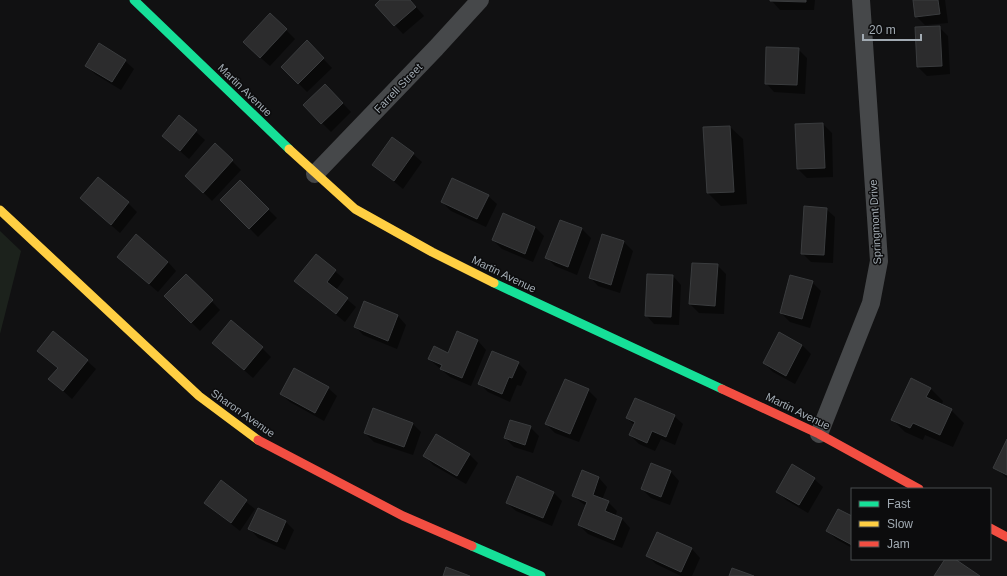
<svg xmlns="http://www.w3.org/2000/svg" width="1007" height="576" viewBox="0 0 1007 576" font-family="Helvetica,sans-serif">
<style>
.green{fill:#1c221c}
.shadow{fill:#0007}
.building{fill:#2c2c2d;stroke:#3a3c3e}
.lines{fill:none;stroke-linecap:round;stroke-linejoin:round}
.street{stroke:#46484a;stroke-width:18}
.fast{stroke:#16e098;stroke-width:9}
.slow{stroke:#ffcf43;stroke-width:9}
.jam{stroke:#f24e42;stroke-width:9}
.labels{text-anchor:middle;stroke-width:3;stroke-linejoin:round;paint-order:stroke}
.street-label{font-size:11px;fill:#a2abb3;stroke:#0c0c0d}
</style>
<rect width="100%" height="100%" fill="#111112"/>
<!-- green -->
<path class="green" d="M0,231l21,20 -21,83z"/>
<!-- shadow -->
<path class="shadow" d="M381,0h29l14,16 -21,18 -27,-29z
M771,0h44l-1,10h-34z
M914,0h31l3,23 -23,2 -9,-9z
M270,14l25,25 -25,27 -17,-15z
M939,27l9,9 2,38 -23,2 -9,-9 -2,-39z
M307,42l25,26 -25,24 -25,-25z
M798,49l9,9 -2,36 -31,-2 -8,-9z
M125,61l9,8 -13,21 -26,-16 -8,-8z
M325,85l26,27 -20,20 -27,-27z
M179,117l26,23 -16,19 -17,-15z
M823,124l9,9 1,44 -26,1 -9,-9z
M730,127l13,12 4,65 -26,2 -13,-13z
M215,144l26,26 -29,31 -17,-17z
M413,154l9,8 -19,27 -29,-24z
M240,182l37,36 -19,19 -36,-37z
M488,196l9,8 -11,23 -35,-16 -9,-9z
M128,203l9,9 -17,21 -30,-26z
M826,209l9,8 -2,46 -22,-1 -9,-9z
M503,215l32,12 9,9 -11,26 -31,-13 -9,-9z
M560,221l22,8 9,9 -14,37 -22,-9 -8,-8z
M603,236l21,6 9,9 -13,42 -22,-7 -8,-9z
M316,255l28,24 -8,11 20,17 -11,15 -50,-41z
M118,257l50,5 8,9 -18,21z
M717,265l9,9 -2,40 -25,-1 -9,-9z
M186,275l34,35 -20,21 -35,-35z
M673,276l8,9 -2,40 -25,-1 -8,-9z
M812,282l9,9 -11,37 -20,-6 -9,-9z
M364,303l34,13 8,9 -9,24 -34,-14 -8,-9z
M458,332l20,9 8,9 -15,36 -21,-9 -21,-18 19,-5z
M779,334l23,11 9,9 -16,30 -22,-12 -9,-9z
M213,343l49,5 9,9 -18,21z
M38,351l49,10 9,8 -24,30 -22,-20 9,-11z
M518,363l9,9 -6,14 -4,-1 -7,17 -22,-10 -9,-9z
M328,388l9,8 -13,25 -34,-19 -9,-8z
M930,388l13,13 -2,5 10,4 13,13 -11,24 -28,-12 -2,5 -18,-8 -13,-13z
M588,390l9,9 -18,43 -24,-9 -9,-9z
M674,416l9,8 -8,21 -14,-6 -6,12 -16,-7 -9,-9 4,-10 -7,-7z
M412,423l9,9 -8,23 -39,-13 -9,-9z
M530,427l9,9 -6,17 -19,-6 -9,-9z
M1007,441v37l-13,-11z
M469,454l9,9 -12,21 -33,-19 -8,-9z
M583,472l16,6 8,9 -5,13 6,2 9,9 -2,6 7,2 8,9 -8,20 -34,-14 -9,-9 7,-19 -13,-10z
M671,472l8,9 -9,24 -19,-7 -9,-9z
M517,477l37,16 8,8 -10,25 -36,-15 -9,-8z
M814,479l9,8 -15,26 -22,-13 -9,-9z
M221,482l34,27 -15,22 -35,-28z
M852,517v31l-16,-9 -9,-9z
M285,521l9,9 -9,20 -27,-12 -8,-9z
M658,533l34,16 8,9 -8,18h-11l-25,-12 -9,-9z"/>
<!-- building -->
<path class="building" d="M380,0h30l6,7 -22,19 -19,-21z
M770,0h36v2l-36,-1z
M913,0h25l2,14 -25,3z
M270,13l17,16 -27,29 -17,-16z
M940,26l2,40 -25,1 -2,-40z
M307,40l17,18 -26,26 -17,-17z
M99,43l27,17 -14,22 -27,-16z
M766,47l33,1 -2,37 -32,-1z
M325,84l18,19 -22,21 -18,-19z
M179,115l18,15 -17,21 -18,-15z
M823,123l2,45 -28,1 -2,-45z
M730,126l4,66 -27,1 -4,-66z
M392,137l22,16 -20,28 -22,-16z
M215,143l18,17 -30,33 -18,-17z
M98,177l31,25 -18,23 -31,-27z
M452,178l37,17 -12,24 -36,-17z
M240,180l29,29 -20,20 -29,-29z
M804,206l23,2 -3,47 -23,-1z
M503,213l32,14 -10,27 -33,-14z
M560,220l22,8 -14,39 -23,-9z
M136,234l32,28 -19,22 -32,-27z
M602,234l22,7 -13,44 -22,-7z
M316,254l20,16 -9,12 21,16 -12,16 -42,-33z
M692,263l26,1 -3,42 -26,-2z
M186,274l27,26 -22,23 -27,-27z
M647,274l26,1 -2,42 -26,-1z
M790,275l23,6 -11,38 -22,-6z
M364,301l34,14 -10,26 -34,-14z
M231,320l32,27 -19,23 -32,-27z
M53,331l35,29 -25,31 -15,-12 10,-11 -21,-17z
M457,331l21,9 -16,38 -22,-9 2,-4 -14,-6 6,-13 14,7z
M779,332l23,13 -16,31 -23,-13z
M492,351l27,11 -7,16 -3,-1 -7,17 -24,-10z
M294,368l35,19 -14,26 -35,-19z
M911,378l20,10 -5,9 26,12 -12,26 -27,-12 -3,5 -19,-8z
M565,379l24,10 -19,45 -25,-10z
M635,398l40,17 -9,22 -14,-6 -5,12 -18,-8 6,-13 -9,-4z
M373,408l40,15 -9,24 -40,-14z
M510,420l21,6 -6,19 -21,-7z
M436,434l34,20 -13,22 -34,-20z
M1007,439v36l-14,-7z
M651,463l20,8 -10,26 -20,-8z
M792,464l23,14 -16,27 -23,-13z
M582,470l17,7 -6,18 16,6 -4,10 17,7 -8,22 -36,-15 9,-23 -15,-6z
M517,476l37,16 -11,26 -37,-15z
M221,480l26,20 -16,23 -27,-20z
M258,508l28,13 -9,21 -29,-13z
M838,509l14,7v29l-26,-14z
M657,532l35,16 -11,24 -35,-16z
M945,559h10l25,17h-46z
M446,567l24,9h-27z
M732,568l22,8h-25z"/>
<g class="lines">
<!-- street -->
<path class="street" d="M315,174l121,-126 44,-48
M819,434l52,-131 8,-42 -18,-261"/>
<!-- fast -->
<path class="fast" d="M134,0l155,149
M494,283l228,106
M472,546l69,30"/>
<!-- slow -->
<path class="slow" d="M289,149l66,60 77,43 62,31
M0,210l199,186 59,44"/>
<!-- jam -->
<path class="jam" d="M722,389l97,45 100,55
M258,440l145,76 69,30
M990,528l17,9"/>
</g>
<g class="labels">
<!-- street labels -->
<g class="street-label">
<text transform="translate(398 88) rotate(-46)" y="4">Farrell Street</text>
<text transform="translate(245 90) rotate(44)" y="4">Martin Avenue</text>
<text transform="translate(875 222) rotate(-93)" y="4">Springmont Drive</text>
<text transform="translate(504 274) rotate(26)" y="4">Martin Avenue</text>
<text transform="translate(798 411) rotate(26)" y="4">Martin Avenue</text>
<text transform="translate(243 413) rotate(35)" y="4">Sharon Avenue</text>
</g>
</g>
<!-- legend -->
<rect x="851" y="488" width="140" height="72" fill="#0c0c0d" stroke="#484c4f"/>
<rect x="859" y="501" width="20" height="6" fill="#16e098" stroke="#484c4f"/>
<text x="887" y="508" font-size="12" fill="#a2abb3">Fast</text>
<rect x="859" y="521" width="20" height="6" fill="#ffcf43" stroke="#484c4f"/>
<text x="887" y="528" font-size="12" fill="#a2abb3">Slow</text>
<rect x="859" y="541" width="20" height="6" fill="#f24e42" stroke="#484c4f"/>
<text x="887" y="548" font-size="12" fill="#a2abb3">Jam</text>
<!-- scale -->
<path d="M863 34v6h58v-6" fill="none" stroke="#a2abb3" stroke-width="2"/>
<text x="869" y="34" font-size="12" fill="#a2abb3" stroke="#0c0c0d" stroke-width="3" paint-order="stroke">20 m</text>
</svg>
